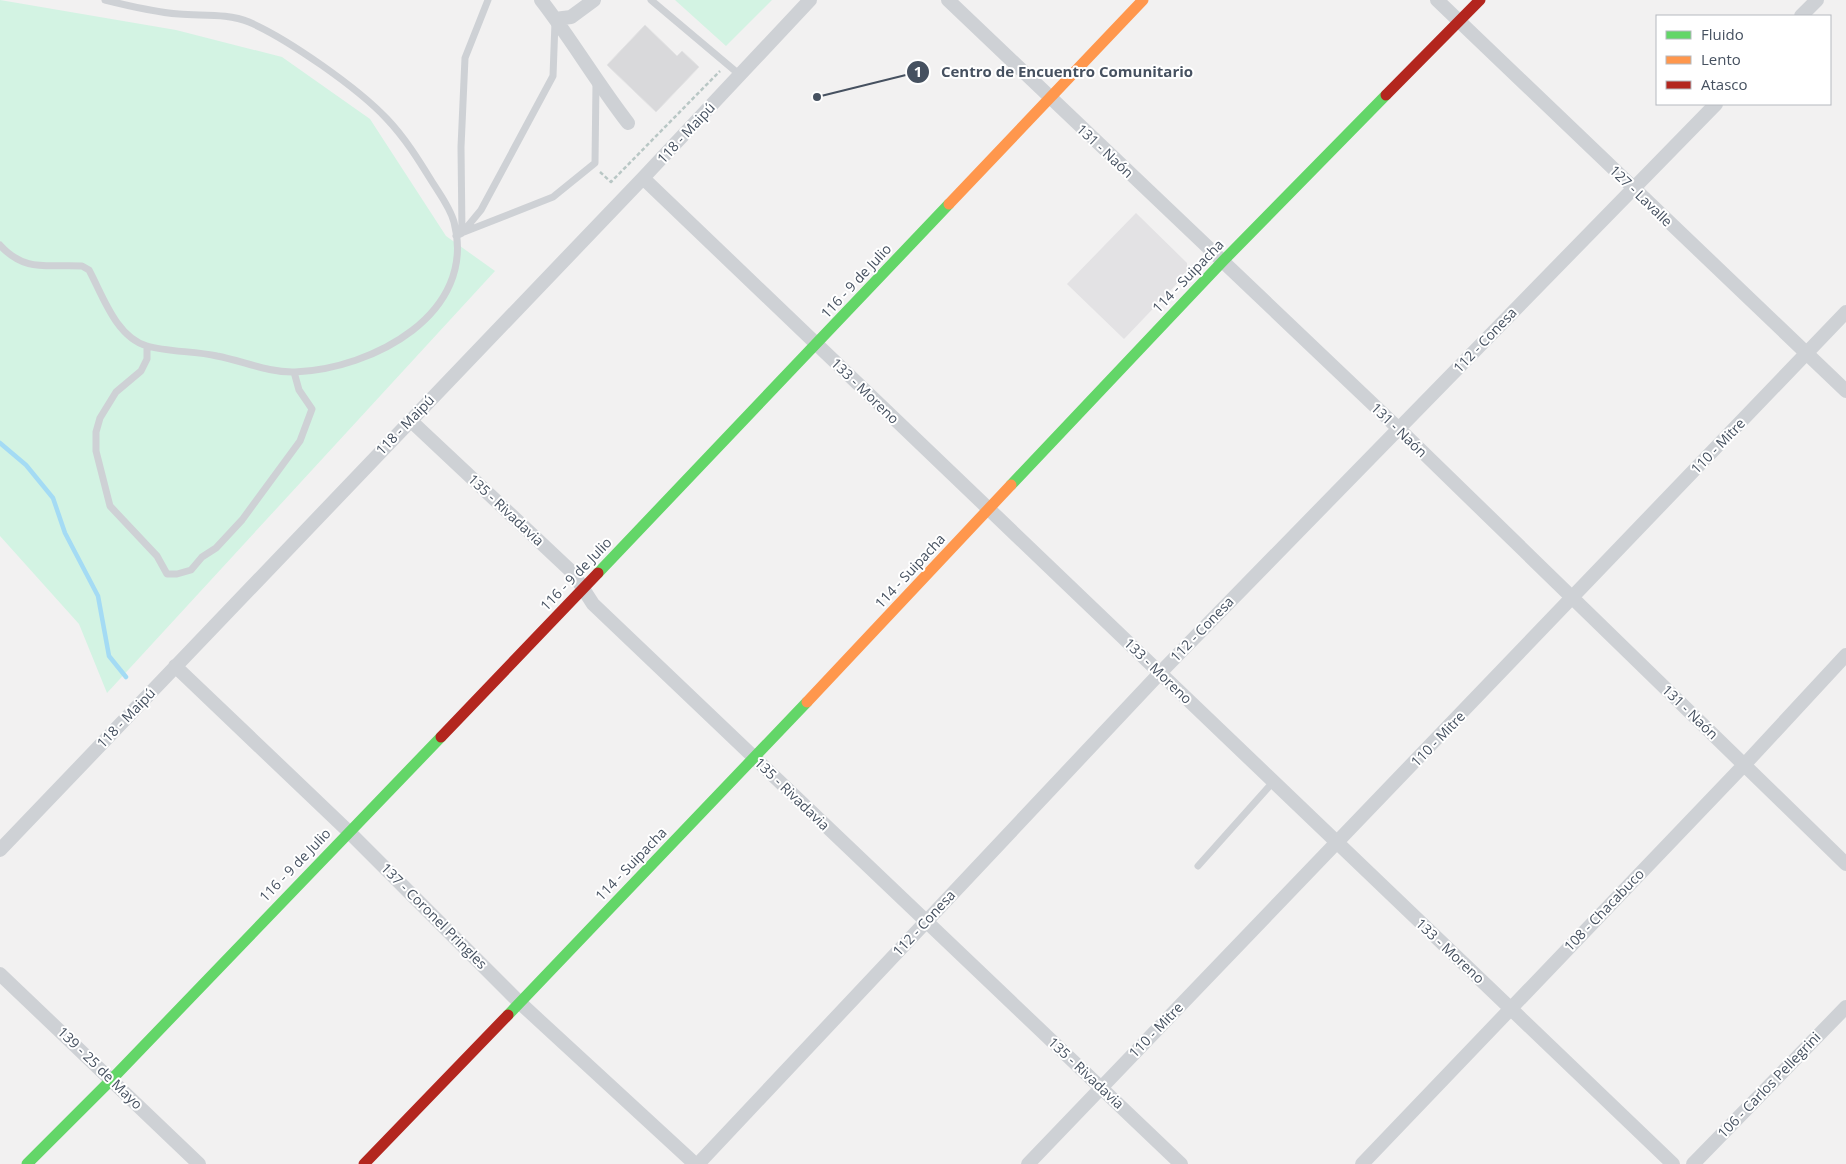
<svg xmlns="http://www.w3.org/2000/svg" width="1846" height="1164" viewBox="0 0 1846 1164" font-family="'Open Sans',sans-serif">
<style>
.education{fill:#e3e2e4}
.green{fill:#d3f3e3}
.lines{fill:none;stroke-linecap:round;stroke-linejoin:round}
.stream{stroke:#a4dbf4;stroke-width:4.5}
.building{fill:#d9d9db;stroke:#e3e3e4}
.path{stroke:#b9c7c5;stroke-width:2.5;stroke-dasharray:4 2.5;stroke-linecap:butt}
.lane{stroke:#ced1d5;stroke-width:7}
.street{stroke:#ced1d5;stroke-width:14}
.fast{stroke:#63d668;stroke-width:11}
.slow{stroke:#ff974d;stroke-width:11}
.jam{stroke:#b3261e;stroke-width:11}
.labels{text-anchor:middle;stroke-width:4;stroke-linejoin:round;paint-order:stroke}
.street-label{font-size:14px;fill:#465160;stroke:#fff}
.leader{fill:none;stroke:#465160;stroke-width:2}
.callout-dot{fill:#465160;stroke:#fff;stroke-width:2}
.mark-label{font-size:15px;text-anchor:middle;font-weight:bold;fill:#fff}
.callout-label{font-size:15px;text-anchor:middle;font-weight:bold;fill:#465160;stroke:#fff;stroke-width:4;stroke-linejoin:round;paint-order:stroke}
</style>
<rect width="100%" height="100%" fill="#f2f1f1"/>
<!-- education -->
<path class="education" d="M1136,213l51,50v10l-63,66 -57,-55z"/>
<!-- green -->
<path class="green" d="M0,0l176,30 106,27 88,62 76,117 49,35 -388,422 -28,-69 -79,-88z
M675,0h97l-46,46z"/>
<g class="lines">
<!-- stream -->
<path class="stream" d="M0,443l26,22 27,33 12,35 33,63 11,60 17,21"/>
</g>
<!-- building -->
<path class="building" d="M645,25l32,31 5,-5 17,16 -43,45 -49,-47z"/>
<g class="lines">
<!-- path -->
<path class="path" d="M600,172l11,10 109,-111"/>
<!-- lane -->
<path class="lane" d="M651,0l89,75
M464,232l89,-35 42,-34 1,-80
M462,233l19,-23 72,-134 2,-54
M456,236l6,-3 -1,-86 4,-89 23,-58
M0,245c25,28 48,19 82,21l7,4c14,26 27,67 58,76 20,6 49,5 70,10 26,5 52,17 78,16 77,-3 183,-58 159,-150 -4,-15 -15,-29 -23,-42 -13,-21 -26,-42 -44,-61 -29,-31 -99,-80 -138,-97 -21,-9 -48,-6 -70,-8 -25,-2 -50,-8 -74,-14
M147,346v13l-6,12 -25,21 -16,26 -4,14v19l14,55 47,50 10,18h10l14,-4 11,-13 14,-9 26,-28 58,-79 12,-32 -13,-19 -5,-18
M1198,866l75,-84"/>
<!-- street -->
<path class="street" d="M541,0c31,40 56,83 87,123
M948,0l451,429 447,435
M1437,0l409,391
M1801,16l16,-16
M555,19l16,-2 23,-17
M643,178l1030,986
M410,420l163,153 20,31 588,560
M175,666l173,165 170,170 177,163
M0,850l643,-672 167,-178
M0,974l199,190
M698,1164l462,-491 556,-569
M1028,1164l818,-852
M1362,1164l382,-399 102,-110
M1693,1164l153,-157"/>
<!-- fast -->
<path class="fast" d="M1011,485l212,-224 163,-166
M598,573l351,-369
M508,1015l299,-313
M27,1164l85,-85 329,-342"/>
<!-- slow -->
<path class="slow" d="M949,204l194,-204
M807,702l204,-217"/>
<!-- jam -->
<path class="jam" d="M1386,95l94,-95
M441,737l157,-164
M364,1164l144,-149"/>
</g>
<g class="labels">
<!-- street labels -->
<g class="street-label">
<text transform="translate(686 133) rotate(-47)" y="5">118 - Maipú</text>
<text transform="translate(1105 151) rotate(43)" y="5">131 - Naón</text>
<text transform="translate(1641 196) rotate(44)" y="5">127 - Lavalle</text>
<text transform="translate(1188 276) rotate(-46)" y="5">114 - Suipacha</text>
<text transform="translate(856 281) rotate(-47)" y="5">116 - 9 de Julio</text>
<text transform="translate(1485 340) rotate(-46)" y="5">112 - Conesa</text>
<text transform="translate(865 391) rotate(44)" y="5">133 - Moreno</text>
<text transform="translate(405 425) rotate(-46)" y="5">118 - Maipú</text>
<text transform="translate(1399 430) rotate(44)" y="5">131 - Naón</text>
<text transform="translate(1718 446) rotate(-46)" y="5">110 - Mitre</text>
<text transform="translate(506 510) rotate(43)" y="5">135 - Rivadavia</text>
<text transform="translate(910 571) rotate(-47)" y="5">114 - Suipacha</text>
<text transform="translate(576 574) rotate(-46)" y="5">116 - 9 de Julio</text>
<text transform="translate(1202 629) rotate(-46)" y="5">112 - Conesa</text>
<text transform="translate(1158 671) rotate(44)" y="5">133 - Moreno</text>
<text transform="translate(1690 712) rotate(44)" y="5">131 - Naón</text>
<text transform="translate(126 718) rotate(-46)" y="5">118 - Maipú</text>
<text transform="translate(1438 739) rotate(-46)" y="5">110 - Mitre</text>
<text transform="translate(792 794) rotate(44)" y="5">135 - Rivadavia</text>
<text transform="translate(631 864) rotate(-46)" y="5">114 - Suipacha</text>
<text transform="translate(295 865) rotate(-46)" y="5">116 - 9 de Julio</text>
<text transform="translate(1604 910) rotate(-46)" y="5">108 - Chacabuco</text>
<text transform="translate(434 916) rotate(45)" y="5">137 - Coronel Pringles</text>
<text transform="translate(924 923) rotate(-47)" y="5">112 - Conesa</text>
<text transform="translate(1450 951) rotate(43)" y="5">133 - Moreno</text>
<text transform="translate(1156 1030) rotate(-46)" y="5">110 - Mitre</text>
<text transform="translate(100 1068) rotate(44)" y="5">139 - 25 de Mayo</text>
<text transform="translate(1086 1073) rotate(43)" y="5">135 - Rivadavia</text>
<text transform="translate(1769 1085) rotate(-46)" y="5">106 - Carlos Pellegrini</text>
</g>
</g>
<!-- callouts -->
<path class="leader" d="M817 97L918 72"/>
<g class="callout-dot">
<circle cx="817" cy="97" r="5"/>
<circle cx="918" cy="72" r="12"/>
</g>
<g class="mark-label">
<text x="918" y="77">1</text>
</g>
<g class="callout-label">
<text x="1067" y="77">Centro de Encuentro Comunitario</text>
</g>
<!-- legend -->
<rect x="1656" y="15" width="175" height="90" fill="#ffffff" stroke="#b5b9bf"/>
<rect x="1666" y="31" width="25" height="8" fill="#63d668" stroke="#b5b9bf"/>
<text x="1701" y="40" font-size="15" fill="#465160">Fluido</text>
<rect x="1666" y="56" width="25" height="8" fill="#ff974d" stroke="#b5b9bf"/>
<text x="1701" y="65" font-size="15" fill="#465160">Lento</text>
<rect x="1666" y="81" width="25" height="8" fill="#b3261e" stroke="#b5b9bf"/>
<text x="1701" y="90" font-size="15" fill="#465160">Atasco</text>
</svg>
